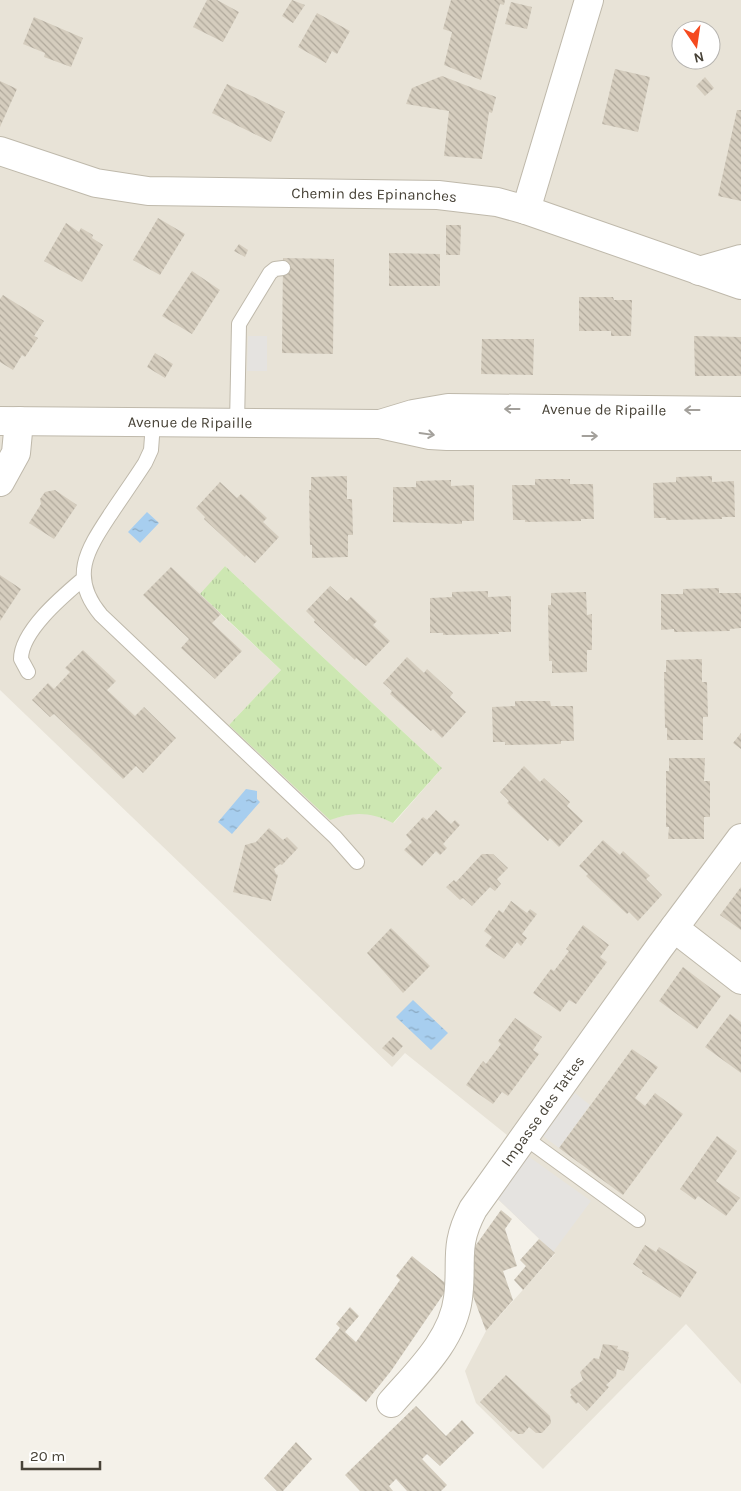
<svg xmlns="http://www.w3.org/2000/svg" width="741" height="1491" viewBox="0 0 741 1491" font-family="Karla,sans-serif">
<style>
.residential{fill:#e8e3d7;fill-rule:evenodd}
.grass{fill:url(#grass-tufts)}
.parking{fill:#e5e3e0}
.water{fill:url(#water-ripples)}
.building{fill:url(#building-back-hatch)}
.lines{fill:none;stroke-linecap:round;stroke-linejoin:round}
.service-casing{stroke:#bfb9ab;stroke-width:16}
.minor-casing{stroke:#bfb9ab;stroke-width:30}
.tertiary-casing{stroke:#bfb9ab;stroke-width:30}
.service{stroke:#fff;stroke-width:14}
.minor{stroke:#fff;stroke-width:28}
.tertiary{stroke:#fff;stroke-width:28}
.oneway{stroke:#a3a09b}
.labels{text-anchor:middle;stroke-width:4;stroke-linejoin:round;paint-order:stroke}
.street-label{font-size:15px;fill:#474237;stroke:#fff}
</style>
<defs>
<pattern id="grass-tufts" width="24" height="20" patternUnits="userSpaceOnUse" patternTransform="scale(1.25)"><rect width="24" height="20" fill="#cde7b2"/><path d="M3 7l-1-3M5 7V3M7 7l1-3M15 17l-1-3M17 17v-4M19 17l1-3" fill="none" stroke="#b1c79a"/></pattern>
<pattern id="water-ripples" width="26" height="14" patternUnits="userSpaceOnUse" patternTransform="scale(1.25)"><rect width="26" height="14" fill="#a7ceef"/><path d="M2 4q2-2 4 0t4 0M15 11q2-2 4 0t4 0" fill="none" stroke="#8aa9c2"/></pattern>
<pattern id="building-back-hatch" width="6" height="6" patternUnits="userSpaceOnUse" patternTransform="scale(1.25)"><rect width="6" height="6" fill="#d5cdbe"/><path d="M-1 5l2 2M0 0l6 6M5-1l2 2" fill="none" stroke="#afa89b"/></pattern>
</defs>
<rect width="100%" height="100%" fill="#f4f1e9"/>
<!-- residential -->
<path class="residential" d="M0,0h741v1384l-55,-60 -143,145 -67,-66 -11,-32 21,-40 69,-77 -78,-75 30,-44 -102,-82 -13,14 -392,-377zM681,30h30v30h-30zM225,566l217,202 -48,55 -25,-10h-13l-26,6 -101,-94 52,-55 -81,-75z"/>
<!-- grass -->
<path class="grass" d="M225,566l217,202 -49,55c-22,-11 -39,-12 -63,-3l-101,-95 52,-55 -81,-76z"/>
<!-- parking -->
<path class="parking" d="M248,336h19v35h-20z
M575,1093l15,12 -31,43 -16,-12z
M528,1156l63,45 -38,51 -57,-55z"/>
<!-- water -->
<path class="water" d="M147,512l12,11 -19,20 -12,-11z
M246,789l11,2v8l3,3 -28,32 -14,-12z
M413,1000l35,33 -17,17 -35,-33z"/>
<!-- building -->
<path class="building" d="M207,0h10l22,12 -16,30 -30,-15z
M292,0l13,5 -12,18 -11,-7z
M451,0h54l-1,5 -4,-1 -19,76 -37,-15 8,-33 -9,-3z
M511,2l21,5 -5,22 -22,-5z
M317,13l33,18 -13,23 -5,-3 -6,12 -28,-16z
M34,17l49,21 -12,29 -27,-10 1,-4 -22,-9z
M615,69l35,8 -12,55 -36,-8z
M442,76l54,21 -4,16 -3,-1 -7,47 -38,-3 5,-45 -43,-7 6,-16z
M705,77l9,11 -9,8 -9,-10z
M0,81l17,8 -17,38z
M227,84l58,28 -14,30 -59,-29z
M737,110h4v91l-23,-5z
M158,218l27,16 -25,41 -27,-15z
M66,223l13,9 2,-4 12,7 -1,3 11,7 -21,37 -38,-21z
M446,225h15l-1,30h-14z
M239,244l9,6 -3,7 -11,-6z
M389,253l51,1v32h-51z
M283,258l51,1 -1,95 -51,-1z
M192,271l28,19 -28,44 -30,-18z
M3,295l41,26 -10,15 4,2 -13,19 -3,-2 -9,15 -13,-8v-63z
M579,297h34l1,3h18l-1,36h-20v-5h-32z
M694,336l47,1v39h-46z
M482,339h52l-1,36 -52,-1z
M155,353l18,11 -8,14 -18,-11z
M347,476v23h5l1,36h-5v22l-36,1v-13h-2l-1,-55h2v-13z
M712,476v6l22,-1 1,36h-13v2l-56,1v-2h-12l-1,-35 23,-1v-5z
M535,479h35v5h23l1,35h-13v2l-56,1v-2h-12l-1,-35h23z
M451,480v6l23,-1v36h-12v3l-69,-2v-35h23v-6z
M220,482l17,16 4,-4 26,24 -4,4 16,15 -24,26 -9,-8 -1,2 -41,-38 1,-2 -9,-9z
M55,490l22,15 -23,34 -25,-16 12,-19 -1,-5 5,-7z
M171,567l50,47 -9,9 30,28 -27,28 -34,-31 8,-9 -46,-44z
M0,575l21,14 -21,32z
M330,586l17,15 4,-4 26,24 -4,4 17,16 -24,25 -10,-8 -1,2 -41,-38 1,-2 -9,-9z
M719,588v5h22v35l-11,1v2l-56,1v-3l-13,1v-36h22v-5z
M488,591v6l23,-1v36h-13l1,2 -56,1v-2h-13v-35l22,-1v-5z
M586,592l1,23 5,-1v36h-5v22l-35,1v-12h-3l-1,-56h3v-12z
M83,650l33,31 -9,9 28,26 9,-9 32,31 -33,35 -7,-7 -13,13 -69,-65 -4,3 -18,-17 16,-17 6,6 16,-17 -5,-4z
M407,657l17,16 3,-4 26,24 -3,4 16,15 -24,26 -9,-9 -2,2 -41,-37 2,-3 -9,-8z
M702,659v23h5l1,35h-5v23h-36v-12h-2l-1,-56h2v-12z
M515,701h35l1,5h22l1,35h-13v3l-56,1v-3h-12l-1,-35 23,-1z
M741,733v16l-8,-6z
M669,758h36l-1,23h6v36h-6v22h-36l1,-12h-3v-56h3z
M524,766l16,16 4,-4 26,24 -3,4 16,15 -24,26 -9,-9 -2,3 -41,-38 2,-2 -9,-9z
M436,810l15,14 4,-4 5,5 -17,19 4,4 -7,7 -4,-4 -14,15 -18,-16 8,-8 -6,-7 17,-18 4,3z
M269,828l14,12 4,-3 11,11 -16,17 -2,-1 -6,5 2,5 2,1 -7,26 -38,-9 12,-47 11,-3z
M603,840l17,15 3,-4 27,25 -4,3 16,16 -24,26 -9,-9 -2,2 -41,-38 2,-2 -9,-8z
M482,854h11l15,14 -11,11 4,5 -6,7 -5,-4 -18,19 -9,-8 -3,2 -14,-13 8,-7 2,2z
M741,887v43l-21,-15z
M511,901l16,12 3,-4 7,5 -15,20 5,4 -6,8 -4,-4 -13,17 -19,-13 7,-9 -8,-6 15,-21 4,3z
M583,925l26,20 -9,12 7,5 -31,42 -7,-4 -9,12 -27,-19 18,-24 3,2 15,-20 -3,-2z
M391,928l39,38 -27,27 -36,-40z
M683,967l38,29 -24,33 -38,-28z
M730,1014l11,8v51l-36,-26z
M515,1018l27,19 -9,13 6,4 -31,42 -6,-4 -9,12 -27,-19 17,-24 3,3 15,-20 -3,-3z
M393,1037l10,9 -10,11 -11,-9z
M632,1049l26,18 -23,31 10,8 10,-13 28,21 -60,81 -64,-47z
M717,1136l20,15 -21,30 24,17 -14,18 -28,-20 -3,4 -15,-11z
M501,1210l11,9 -7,10 12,37 -14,5 10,29 -27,31 -13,-35 -5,-40z
M539,1239l16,14 -32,37 -9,-10 12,-14 -6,-6z
M645,1245l11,7 3,-5 38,25 -17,26 -38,-25 1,-2 -10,-7z
M412,1256l37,30 -58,85 -25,31 -51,-43 25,-31 -4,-4 14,-17 9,9 -14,16 11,10 44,-62 -4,-4z
M603,1344l15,2 -1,3 12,3 -1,5h1l-5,14 -7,-2 -1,7 -10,9 3,2 -22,24 -9,-9 -2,2 -6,-7 2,-2 -2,-2 1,-4 12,-9 -3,-8 14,-14 5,1z
M506,1375l44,41 1,7 -9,10h-6l-7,-6 -6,7h-5l-5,-4 -2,2 -31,-30z
M416,1406l30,30 16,-16 12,13 -34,33 -13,-12 -5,5 25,26 -6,6h-34l-11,-12 -7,7 4,5h-33l-15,-16z
M296,1442l16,17 -29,32h-6l-13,-13z"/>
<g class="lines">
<!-- service casing -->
<g class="service-casing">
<path id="service" d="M153,423l-2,27 -6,13c-11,17 -23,34 -35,52 -23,35 -41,62 -9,100l234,222 22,25
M237,424l2,-100 31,-51 5,-4 8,-1
M28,672l-7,-13c0,-28 42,-63 62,-80
M524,1137l114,83"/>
</g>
<!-- minor casing -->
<g class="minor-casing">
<g id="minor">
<path id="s1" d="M0,151l96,32 52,8 290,4 59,7 29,8 215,75"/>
<path d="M526,210l63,-210"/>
<path d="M699,271l42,-12"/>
<path d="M0,482l16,-29 3,-32"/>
<path d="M674,928l67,52"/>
<path id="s2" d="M391,1403c26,-30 62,-63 67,-105 5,-37 -5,-51 15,-89l186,-261 82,-110"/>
</g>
</g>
<!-- tertiary casing -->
<g class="tertiary-casing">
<g id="tertiary">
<path id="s3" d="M0,421l380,3 50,11 17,1h294"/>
<path id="s4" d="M380,424l33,-10 35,-6 293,3"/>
</g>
</g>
<!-- service -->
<use href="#service" class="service"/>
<!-- minor -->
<use href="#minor" class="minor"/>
<!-- tertiary -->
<use href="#tertiary" class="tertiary"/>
</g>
<!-- one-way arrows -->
<defs><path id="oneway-shaft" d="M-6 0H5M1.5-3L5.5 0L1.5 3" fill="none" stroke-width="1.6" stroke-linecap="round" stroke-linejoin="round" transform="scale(1.25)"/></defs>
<g class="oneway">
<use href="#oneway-shaft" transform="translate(512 409) rotate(-180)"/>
<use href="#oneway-shaft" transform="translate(692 410) rotate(-180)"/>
<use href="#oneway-shaft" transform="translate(427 434) rotate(8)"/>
<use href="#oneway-shaft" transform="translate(590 436)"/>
</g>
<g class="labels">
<!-- street labels -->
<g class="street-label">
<text dy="5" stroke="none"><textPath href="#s1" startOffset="380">Chemin des Epinanches</textPath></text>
<text dy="5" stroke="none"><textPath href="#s4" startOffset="226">Avenue de Ripaille</textPath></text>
<text dy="5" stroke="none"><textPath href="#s3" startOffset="190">Avenue de Ripaille</textPath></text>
<text dy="5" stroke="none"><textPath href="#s2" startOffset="338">Impasse des Tattes</textPath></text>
</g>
</g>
<!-- north arrow -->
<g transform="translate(696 45) rotate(167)"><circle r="24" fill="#ffffff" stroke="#b5b3af"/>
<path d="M0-4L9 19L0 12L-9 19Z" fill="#f54a1f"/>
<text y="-8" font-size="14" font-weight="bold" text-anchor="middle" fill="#474237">N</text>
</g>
<!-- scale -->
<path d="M22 1461v8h78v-8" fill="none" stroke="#474237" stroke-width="2.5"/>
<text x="30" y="1461" font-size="15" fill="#474237" stroke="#ffffff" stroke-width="4" paint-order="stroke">20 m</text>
</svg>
